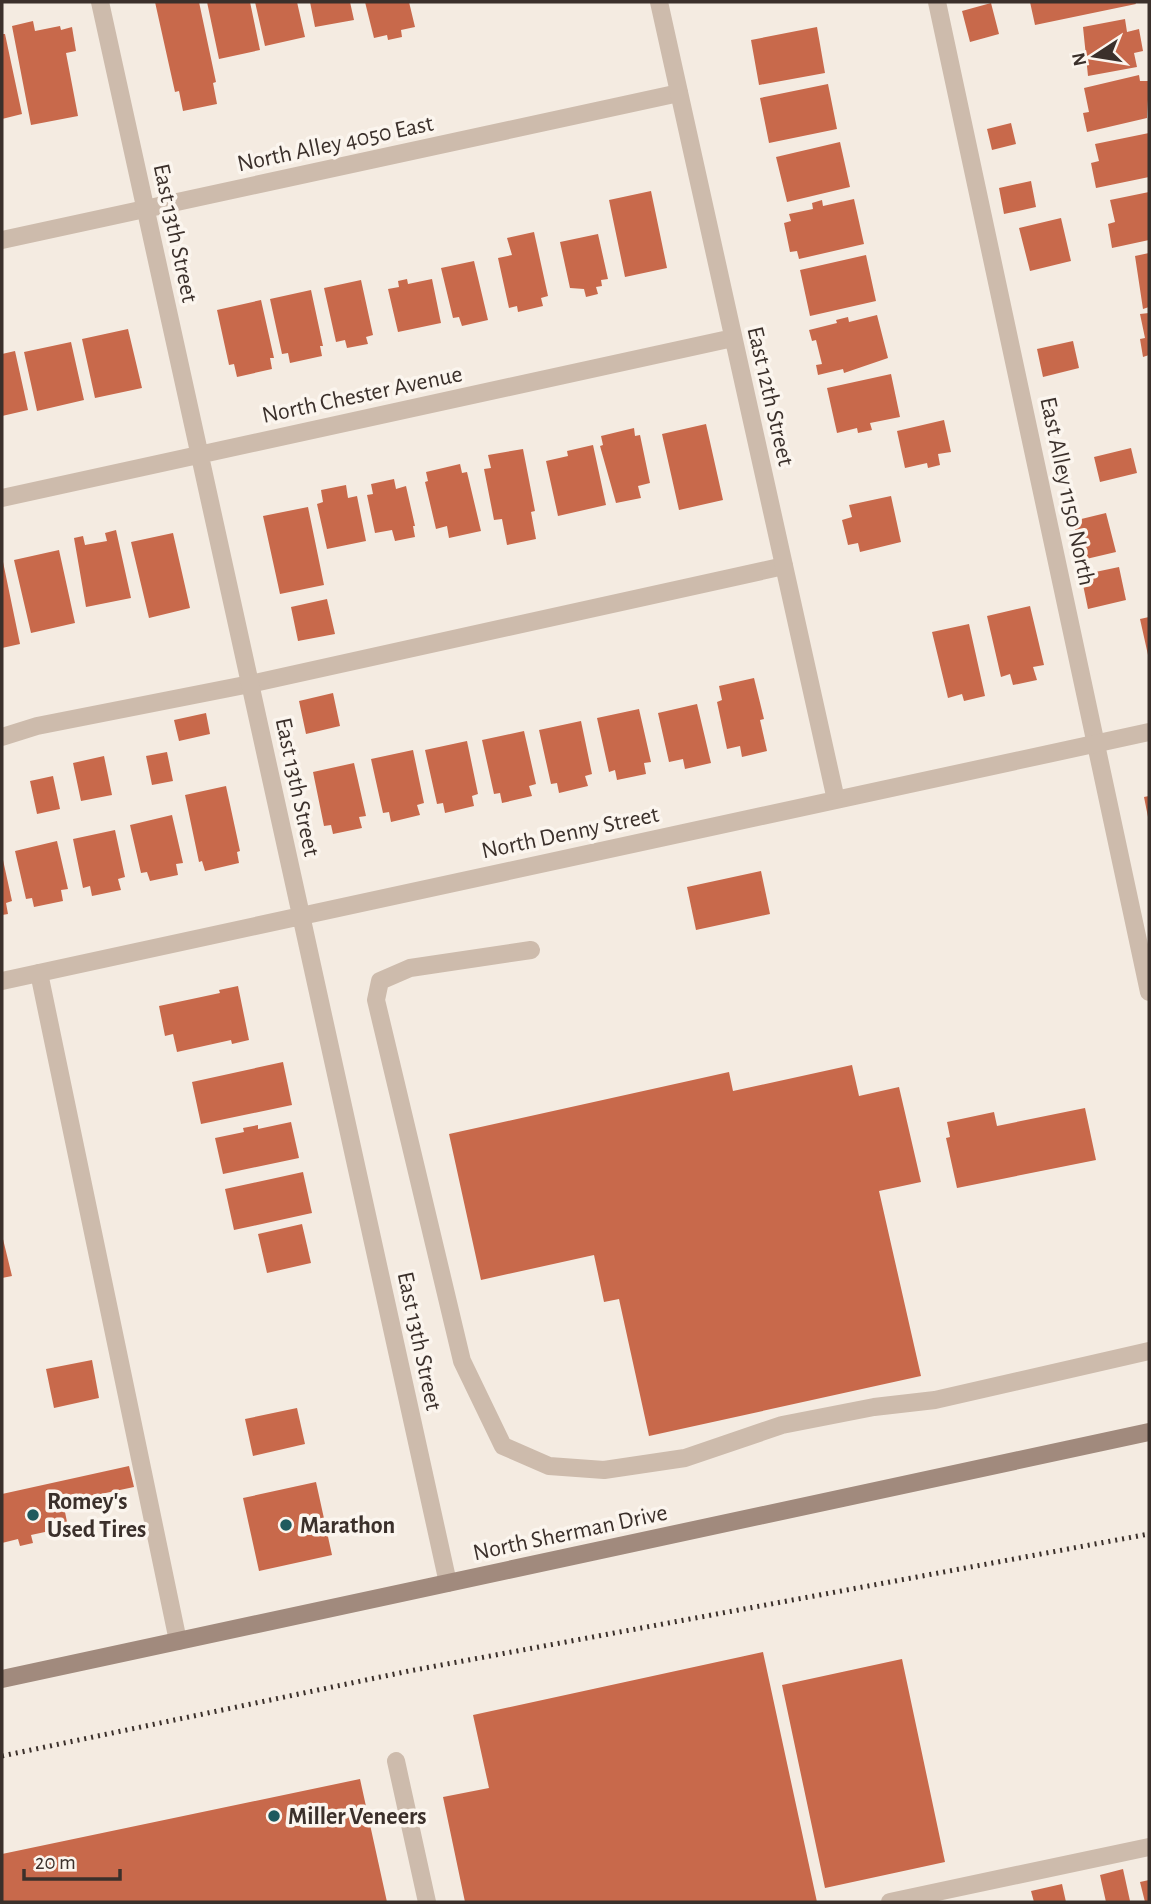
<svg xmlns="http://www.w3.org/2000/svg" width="1151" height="1904" viewBox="0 0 1151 1904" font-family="'Alegreya Sans',sans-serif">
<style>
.building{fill:#c8694b}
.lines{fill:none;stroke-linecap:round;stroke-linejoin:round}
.lane{stroke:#cdbbac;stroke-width:18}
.street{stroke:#cdbbac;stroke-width:18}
.secondary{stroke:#a18a7d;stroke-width:18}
.rail{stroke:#3b302b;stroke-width:5;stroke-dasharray:2 5;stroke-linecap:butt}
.poi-dot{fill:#1f5a5e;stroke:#fbf5ee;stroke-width:2.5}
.labels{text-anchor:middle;stroke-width:7;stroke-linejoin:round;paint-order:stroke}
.street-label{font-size:24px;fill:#3b302b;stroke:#fbf5ee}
.poi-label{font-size:24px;font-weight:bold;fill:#3b302b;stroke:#fbf5ee;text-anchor:start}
</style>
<rect width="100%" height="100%" fill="#f4ebe1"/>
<!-- building -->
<path class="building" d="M155,2h44l17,80 -3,1 4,21 -34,7 -4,-20 -4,1z
M207,2h43l10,48 -41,9z
M255,2h42l8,35 -40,9z
M310,2h40l4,18 -39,7z
M365,2h44l6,25 -14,3 1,7 -14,3 -1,-5 -13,3z
M1030,2h105l1,2 -101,21z
M991,3l8,31 -29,8 -8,-31z
M1125,19l2,13 12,-3 4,22 -9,2 3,14 -49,9 -5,-49z
M33,21l2,10 25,-5 1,4 11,-3 4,24 -10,2 12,63 -47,9 -19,-99z
M817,27l8,46 -66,12 -8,-45z
M2,34h3l17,80 -20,5z
M1139,75l1,6h9l-2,37 -60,14 -4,-19 6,-1 -5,-24z
M828,84l9,45 -68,14 -9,-45z
M1011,123l5,21 -24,6 -5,-21z
M1149,133v44l-53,11 -5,-25 8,-2 -4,-17z
M840,142l10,45 -63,15 -11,-45z
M1031,181l5,26 -32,7 -5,-26z
M651,191l16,77 -42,9 -16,-77z
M1149,192v48l-37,8 -4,-24 7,-2 -5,-22z
M854,199l10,45 -65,15 -2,-8 -7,1 -6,-29 7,-2 -2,-7 24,-5 -1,-6 10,-3 1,6z
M1061,218l10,43 -41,10 -11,-43z
M534,232l14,64 -7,2 2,8 -25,6 -1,-6 -8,2 -11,-50 14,-3 -5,-17z
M598,234l10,45 -7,1 1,6 -6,1 2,7 -12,3 -2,-8 -14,-1 -10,-46z
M1149,253v54l-6,2 -8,-53z
M866,255l10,46 -66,15 -10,-46z
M474,261l14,59 -26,6 -3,-9 -6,1 -12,-50z
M407,279l1,5 24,-5 9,44 -43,9 -10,-43 11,-2 -1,-6z
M361,280l12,55 -7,2 2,7 -21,4 -2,-8 -9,2 -12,-54z
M311,290l12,56h-3l2,10 -32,7 -2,-10 -6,1 -12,-55z
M261,300l13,58h-4l2,11 -35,8 -3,-13 -5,1 -12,-55z
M1149,313v42l-6,2 -3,-18 5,-1 -5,-24z
M877,315l11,43 -44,15 -1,-4 -25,6 -2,-10 6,-1 -6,-24 -4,1 -3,-11 28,-7 -1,-3 12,-3 1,5z
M128,329l14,59 -47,10 -13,-59z
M1073,341l6,27 -36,9 -6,-28z
M71,342l13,58 -47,11 -13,-59z
M15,351l13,59 -26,6v-62z
M891,374l9,43 -30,6 2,7 -14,3 -1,-5 -20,5 -10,-45z
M944,420l7,32 -13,2 2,11 -12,3 -1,-5 -22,5 -8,-37z
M706,424l17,76 -44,10 -17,-76z
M634,428l1,8 5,-1 10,48 -12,3 3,12 -25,5 -16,-57 3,-1 -2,-9z
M593,445l13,60 -48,11 -12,-55 22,-5 -1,-5z
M1131,448l6,25 -37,9 -6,-25z
M523,449l12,62 -4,1 5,27 -29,6 -5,-26 -8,1 -10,-51 7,-1 -3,-13z
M460,464l2,9 5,-1 14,59 -32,7 -2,-12 -11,3 -11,-47 3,-1 -2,-9z
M394,479l2,10 10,-3 9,40h-2l2,11 -20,4 -3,-11 -17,3 -8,-38 6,-1 -2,-10z
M346,485l2,13 9,-2 9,45 -39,8 -10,-45 6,-2 -2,-12z
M891,496l10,46 -41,10 -2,-9 -10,2 -6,-25 10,-3 -3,-12z
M308,507l16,78 -44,9 -17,-78z
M1106,513l10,39 -34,8 -9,-39z
M116,530l15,68 -45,9 -12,-69 9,-2 2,9 22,-4 -2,-8z
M173,533l17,75 -41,10 -18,-76z
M59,550l16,73 -44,10 -17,-73z
M2,557l18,87 -18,4z
M1119,567l7,33 -38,9 -7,-34z
M327,599l8,35 -37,7 -7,-34z
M1030,606l14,59 -11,2 4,13 -24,5 -3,-11 -9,3 -14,-61z
M1149,617v38h-1l-8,-36z
M969,624l16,72 -21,5 -2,-7 -14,4 -16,-66z
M754,678l10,41 -4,1 7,31 -25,6 -2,-11 -13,3 -10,-47 5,-2 -3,-14z
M333,693l7,33 -34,8 -7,-33z
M697,704l14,59 -26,6 -2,-10 -14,3 -11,-49z
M639,709l12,53 -7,1 2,11 -29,6 -2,-10 -6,2 -12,-54z
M206,713l4,21 -31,7 -5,-21z
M581,721l11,53 -7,2 3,10 -29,7 -2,-10 -6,1 -12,-54z
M524,731l12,53 -7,2 3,10 -30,7 -2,-10 -6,1 -12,-54z
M467,741l11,53 -6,2 2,10 -29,7 -2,-10 -6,1 -12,-54z
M413,750l11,53 -7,2 3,10 -29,7 -2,-10 -6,1 -12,-54z
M167,752l6,29 -21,4 -6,-29z
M104,756l8,39 -31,6 -8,-38z
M354,763l12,53 -7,1 3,11 -29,6 -2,-9 -7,1 -11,-54z
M53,776l7,33 -23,5 -7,-33z
M226,786l14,65 -3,1 2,11 -34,8 -3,-10 -3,1 -14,-67z
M1149,796v21h-1l-4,-20z
M172,815l11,48 -7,1 2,11 -28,6 -3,-9 -6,1 -11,-48z
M115,830l10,47 -7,2 3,11 -29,6 -2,-10 -7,2 -10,-49z
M57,841l11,48 -7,1 2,11 -29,6 -2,-9 -6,1 -11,-48z
M3,860l9,41 -6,2 2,11 -6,1z
M761,871l9,43 -74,16 -9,-43z
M238,986l11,54 -17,4 -1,-4 -54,12 -4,-18 -8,2 -6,-30 61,-13 -1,-3z
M283,1062l9,43 -91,19 -9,-42z
M852,1065l7,31 40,-9 22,95 -42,9 42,185 -272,60 -30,-137 -15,3 -10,-47 -113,25 -32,-146 280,-62 4,19z
M1085,1108l11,52 -139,28 -11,-50 4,-1 -3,-15 47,-10 3,14z
M291,1122l8,36 -76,16 -8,-36 29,-6 -1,-4 15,-3v4z
M303,1172l9,41 -78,17 -9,-41z
M302,1224l9,39 -44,10 -9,-39z
M2,1235l10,41 -10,2z
M92,1360l7,38 -45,10 -8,-39z
M297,1408l8,36 -52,12 -8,-37z
M129,1466l5,21 -71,15 5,25 -37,8 2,8 -13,3 -2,-7 -16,4v-49z
M316,1482l16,73 -73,16 -16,-73z
M763,1652l54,250h-352l-22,-105 46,-9 -16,-73z
M902,1659l43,203 -120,26 -43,-203z
M360,1779l27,123h-385v-48z
M1123,1869l7,32 -24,1 -6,-27z
M1149,1880v22h-4l-5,-20z
M1062,1884l4,18h-32l-3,-11z"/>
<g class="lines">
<!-- lane -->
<path class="lane" d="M937,2l212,990
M2,240l677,-147
M2,737l35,-11 213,-42 534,-118
M531,950l-121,18 -30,13 -4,19 86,361 41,85 46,20 55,4 81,-12 97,-33 92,-18 61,-7 214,-49
M39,973l139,668
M396,1761l31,141
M890,1902l259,-55"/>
<!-- street -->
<path class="street" d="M100,2l348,1581
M659,2l177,798
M2,498l731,-160
M2,981l1147,-249"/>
<!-- secondary -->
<path class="secondary" d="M2,1679l1147,-247"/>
<!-- rail -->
<path class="rail" d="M2,1756l407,-85 740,-137"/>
</g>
<!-- markers -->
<g class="poi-dot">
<circle cx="33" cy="1515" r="7"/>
<circle cx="286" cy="1525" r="7"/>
<circle cx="274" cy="1816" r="7"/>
</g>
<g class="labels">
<!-- street labels -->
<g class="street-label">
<text transform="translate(335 143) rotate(-12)" y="8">North Alley 4050 East</text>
<text transform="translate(176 233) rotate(78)" y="8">East 13th Street</text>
<text transform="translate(362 394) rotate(-12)" y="8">North Chester Avenue</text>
<text transform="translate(771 396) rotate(77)" y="8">East 12th Street</text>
<text transform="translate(1068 491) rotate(78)" y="8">East Alley 1150 North</text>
<text transform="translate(298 787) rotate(78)" y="8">East 13th Street</text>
<text transform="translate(570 832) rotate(-12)" y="8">North Denny Street</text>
<text transform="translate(420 1341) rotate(78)" y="8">East 13th Street</text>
<text transform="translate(570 1532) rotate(-12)" y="8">North Sherman Drive</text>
</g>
<!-- poi labels -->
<g class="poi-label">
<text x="47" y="1509">Romey's<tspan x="47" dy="28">Used Tires</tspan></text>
<text x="300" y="1533">Marathon</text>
<text x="288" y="1824">Miller Veneers</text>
</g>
</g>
<!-- border -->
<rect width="1151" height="1904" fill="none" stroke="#3b302b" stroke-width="7"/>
<!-- north arrow -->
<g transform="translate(1095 56) rotate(258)" stroke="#fbf5ee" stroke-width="5" paint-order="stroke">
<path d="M0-5L12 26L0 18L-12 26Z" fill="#3b302b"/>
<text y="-10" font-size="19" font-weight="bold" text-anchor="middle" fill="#3b302b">N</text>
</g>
<!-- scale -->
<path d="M24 1869v10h96v-10" fill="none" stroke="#3b302b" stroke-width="3.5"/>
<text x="35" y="1869" font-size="21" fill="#3b302b" stroke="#fbf5ee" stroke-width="5" paint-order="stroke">20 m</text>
</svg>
